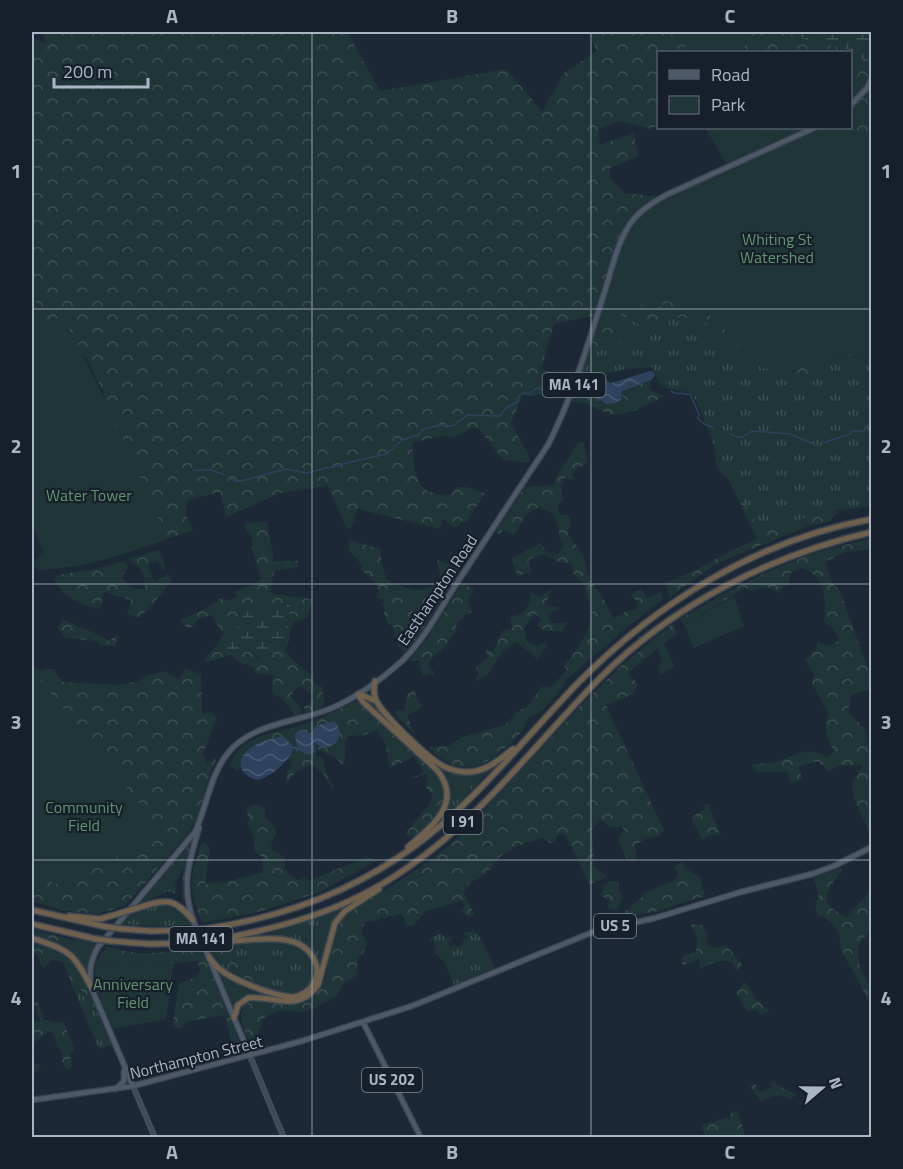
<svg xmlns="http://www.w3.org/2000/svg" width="903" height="1169" viewBox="0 0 903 1169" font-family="'Titillium Web',sans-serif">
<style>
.grass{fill:url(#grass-tufts);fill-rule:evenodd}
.forest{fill:url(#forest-crowns);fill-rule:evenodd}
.wetland{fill:url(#wetland-marsh)}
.park{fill:#1f3537}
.water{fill:url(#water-waves)}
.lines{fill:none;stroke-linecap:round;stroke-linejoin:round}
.stream{stroke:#2d435d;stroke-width:1.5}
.secondary-casing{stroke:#4b5562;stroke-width:6}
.primary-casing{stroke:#3a4350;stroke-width:7}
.motorway-casing{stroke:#3b4551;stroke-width:8}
.secondary{stroke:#3e495a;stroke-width:4}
.primary{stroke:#4e5967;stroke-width:4.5}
.motorway{stroke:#6e604d;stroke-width:5}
.motorway-bridge-casing{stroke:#3b4551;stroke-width:8;stroke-linecap:butt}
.motorway-bridge{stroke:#6e604d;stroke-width:5}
.grid{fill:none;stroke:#aab5c5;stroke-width:1.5;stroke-opacity:0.55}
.labels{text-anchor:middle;stroke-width:4.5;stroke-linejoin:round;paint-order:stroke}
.shield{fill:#171f2b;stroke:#7e8897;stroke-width:1.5}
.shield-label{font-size:15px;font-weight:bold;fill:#aab5c5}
.park-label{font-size:16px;fill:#61966c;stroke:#171f2b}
.street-label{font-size:16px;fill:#aab5c5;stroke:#171f2b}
.neatline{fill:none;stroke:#aab5c5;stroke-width:2}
.grid-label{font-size:20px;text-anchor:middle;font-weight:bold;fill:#aab5c5}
</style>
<defs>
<pattern id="grass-tufts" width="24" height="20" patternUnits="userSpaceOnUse" patternTransform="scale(1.5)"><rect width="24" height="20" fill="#1f3537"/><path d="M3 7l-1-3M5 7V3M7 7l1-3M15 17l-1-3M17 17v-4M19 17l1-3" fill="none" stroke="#3d5052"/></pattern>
<pattern id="forest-crowns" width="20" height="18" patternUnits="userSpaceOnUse" patternTransform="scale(1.5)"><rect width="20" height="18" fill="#1f3537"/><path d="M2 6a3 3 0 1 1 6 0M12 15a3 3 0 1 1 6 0" fill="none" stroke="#3d5052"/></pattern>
<pattern id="wetland-marsh" width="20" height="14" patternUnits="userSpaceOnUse" patternTransform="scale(1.5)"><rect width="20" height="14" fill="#1f3537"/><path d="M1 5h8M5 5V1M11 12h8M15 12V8" fill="none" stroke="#3d5052"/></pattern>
<pattern id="water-waves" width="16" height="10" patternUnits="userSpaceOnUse" patternTransform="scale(1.5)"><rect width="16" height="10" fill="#2d435d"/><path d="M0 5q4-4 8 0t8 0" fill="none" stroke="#495c73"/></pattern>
</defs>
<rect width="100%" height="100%" fill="#1d2836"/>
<!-- grass -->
<path class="grass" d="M664,300l33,12 85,62 66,-21 17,8h6v145l-36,5 -78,28 -27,-57 -14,-16 -2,-21 -17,-43 -6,-9 -30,-6 -9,-20 -26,2 -46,10 22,-66z
M368,698l31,32 53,42 40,-4 -32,34 -26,24 5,-6 8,-37 -81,-82z
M194,840c-7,24 -12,43 -7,68l-5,-11 1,-30 -8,17 2,10 -9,-3 -31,14z
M161,904c15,1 23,9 31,21l-31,1 -40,-2 10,-11z
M351,904l-11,9 -19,54c-16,-34 -30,-29 -65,-29l65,-21z
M473,930l7,7 15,31 -41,17 -9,-22 -10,-10 -1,-2 2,-2 -3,-8h-3v-2l10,-6 6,5 9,-2 1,1 -4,1 -1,4 -3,-1 1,5 7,-1 1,2 6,-3v-3l5,-3 -1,-3h-3v-1z
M32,934l47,15 20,-6 -8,14 -2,22c-13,-31 -28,-32 -57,-43z
M263,941c10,0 23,-1 32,3 20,8 29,34 9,47 -5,3 -13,5 -18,4 -12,-2 -51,-17 -61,-24 -9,-7 -14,-16 -18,-26zM227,945l-6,3 10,11 18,10 -16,3 -17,-14 -4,-11z
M218,970l61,27c-16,-3 -38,-8 -45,11z
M72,985c21,12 31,38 40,59l-1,1 -12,4z"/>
<!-- forest -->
<path class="forest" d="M42,32h305l33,59 126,-22 36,42 23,-39 32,-21 -9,-19h283v329h-5l-19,-8 -24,8 -8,14 -26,2 -38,-14 -43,-36 -10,-13h-4l-9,5c-9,-2 -11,-4 -12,-12l-6,-4 -8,4v2l7,14 -19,6 -23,-13 -9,-2 -4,3v6l20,11 3,3 -46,18 13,-41 -47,10 -13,45 24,7 -4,18 -39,2 -11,27 19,35 -1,5 -26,-3 -24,-31 -6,-2 -20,11 -10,-2 -29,6 -2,3c3,29 2,51 38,50l7,-8h9l19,6 -19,30 -4,-2 -5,6h-5l-9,-8 -3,10 -83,-20 -5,18 -2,2 -4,-2 -18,-41 -47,7 -55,24 -6,-25 -31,8c-6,13 -2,18 4,30l-89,30 -30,7c-12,-25 -2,-32 1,-56 2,-16 2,-32 3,-48l-10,-4 -5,21v20l-9,42v20l-4,7 -11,1 -7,-7 12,-10v-28l-12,1v-140l10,4 10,-4 28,3 1,3h5l-2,31 -5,25 6,5c4,-19 3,-43 20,-57l-18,-38 -5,-3 -12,4 -14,11 -13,-13 -9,1 -2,4v-324l14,5zM658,52h192v76h-145l24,39 -65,30 -39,-4 -15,-14v-11l29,-12 -6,-23 -33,12 -2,-16 21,-8 32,8 7,-4z
M590,379h3c-2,13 3,17 13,25l11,-1 4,-4 1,-8 29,-11 -1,10 15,6c-15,7 -37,21 -54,18 -15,-3 -23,-14 -40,-12l4,-12h9l5,-3z
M579,442l5,1 5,20 -12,5 -5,7 3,5 -11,-2 -3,8 2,14 -6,5 3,10h9l2,7 -3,11 17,26 5,21 14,20 10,19 12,-8 11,-2v-8l-7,-5 11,-7 7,10 12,-7 3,7 -36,28 -60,52 -8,13 -20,21 -11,4c-2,12 -10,19 -18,27 -30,27 -51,34 -82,3l21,-1 13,-9 43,-12 11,-12 14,-9 11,-17h9l17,-16 -3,-6c17,-18 34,-44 23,-68 -2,-4 -1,-10 -4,-14 -1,-2 -5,-3 -7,-6 -3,-3 -4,-9 -5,-13l-13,-2 -15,-8 -15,6 4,12 -15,4 -5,-17 28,-16 6,9 12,2 5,-8c-8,-18 0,-36 -27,-38l-10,7 -12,20 -10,-6 -5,5 -4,-2 30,-45c10,-2 18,0 28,-2l6,-13z
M737,496c11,7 16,29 26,32 19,7 47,-22 76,-16l-10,9 -23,6 -81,33 -15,8 -40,29 -5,-14 35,-15 28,-16 29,-13z
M256,522h11l7,39h24v6l-23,4c-4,7 -1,12 -5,21 6,4 30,5 40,7l2,3 -5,16 -13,4c-6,9 -3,18 -9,27 7,16 24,18 30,34l7,4 3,17 -5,4 -15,5 -1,-6 8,-6 2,-5 -13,-10 -6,2 -4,8 9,12 2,5 -7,3 -13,-18 -8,-3 -2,-4 2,-15 -20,-3v-6l-15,-5 -8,-7 -24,7 -3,-2 15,-17 4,-11 -6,-7 -5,-10 -14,4 -5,7 -5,3 -8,-9 25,-11 18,-12 4,4 9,-4v-7l16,-4 9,-7 -9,-30v-11l-6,-8 -2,-6zM289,606l-1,21 -13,22 -17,9 -8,-6 -27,-4 15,-19z
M871,538v11l-26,3 -20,10 8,22 7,7 31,87v11l-20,6 -3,17 16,16 7,29v79l-17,-37 -2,-16 11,-18 -26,1 -8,6 -11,-11 -19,5 3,14 -11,3 -3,-11h-31l-5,-6c7,-4 12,-2 19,-3 20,-4 34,-19 56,-6l7,-5c-7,-15 -12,-23 -5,-38l-17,-30 2,-10 -9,-14 12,-12v-6l13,4 9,-6 -5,-10 -10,-8c3,-22 1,-44 -21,-54l-13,5v9l-12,11 -11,-6 -15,4 -7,-3 -61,37 -4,-6c42,-24 83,-48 129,-64 20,-7 42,-11 62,-17z
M349,540l31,9c1,10 2,24 9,32 2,2 6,2 9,4 17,8 28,6 43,-4l-4,-21 23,8 -43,71 -13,15 -8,-13 -3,-15 -5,-2 -4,-11 1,-5 -3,-3 2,-5 -7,-2 2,-7 -4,-9 -14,-12 1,-5 -14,-16z
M159,550l7,18 -3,1 -5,-8 -10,3 6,18 14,-8 4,7 -25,30 -9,7 -11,-4 4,-14 -27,-8 -4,17c-18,-3 -38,-12 -46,-29l5,-5 36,-6 29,-8 4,6 -6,9c7,10 10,14 23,13l-1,-12 -5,-10 -6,-3 -4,-5z
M462,583l12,7 -6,10 4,12 -7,3 -9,11v5l-15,20 -8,5 -5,9 7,8 -1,3 -5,-2 -6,3 -4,-16h-11l16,-18z
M552,588l-7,18 13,1v3l-10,4 4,9h14l-3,8h-17l-9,-5 4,-7 -6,-5 -11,14 3,14 11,5 4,-4 6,1 -11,15 -20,-17c-6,3 -12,7 -16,12 -11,13 -7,21 -26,27l4,-8 -3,-5 12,-11 -3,-8 9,3 8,-21 10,-3 -2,-12c17,0 20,-10 21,-24l9,5z
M63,619c15,9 32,12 46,22l10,-8 -4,13h-14l-4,-5 -32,-3 -7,-10z
M673,623l4,10 -49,40 10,11 -6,11 -26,10 58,125 -4,6 -10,1 -15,8 2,16h-9l-10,-21 6,-9 -2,-5 -11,2 -11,-9 -8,10 2,38 14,10 -19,7 -23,-48 -7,-3 -4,8 -5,2 -7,-5c-13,4 -34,10 -44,20 -12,12 -11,19 -29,24l-6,11 10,21 -4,3 -8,-5 2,-7 -2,-4 -36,10 -13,15h-7l-2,-9 -4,-3 -14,4 -5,-1 -4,4 -12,1 -4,10 6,10 -3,10 -7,8v15l-3,4 -8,2 -10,15 -23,13 -11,3 -24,-2 -15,9 -5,17 4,11 -9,1c-7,-15 -17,-28 -8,-44 20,-8 42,7 62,-3 28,-14 17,-56 32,-79 10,-14 38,-27 52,-36 24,-15 46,-30 67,-48l123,-133 39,-38z
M32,666l8,4 13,-1 10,13 54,3 22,-4 3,-4 22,-6 15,8 6,-11 16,6 1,40 9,-2 6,6 -14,35 4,10 11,-7 -7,15 -13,45 -12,20 -60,69 -27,9 -35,-3 -32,-10z
M414,689l3,11 6,6 -16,10 8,19 -15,-15 -6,-10 10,1 3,-16z
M353,702h5l79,72c16,30 0,42 -22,62h-8l-1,-3 25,-31 1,-7 -6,-8 2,-10 -3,-3 -14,5 1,-3h5l7,-4 -10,-15 -24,11 -5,-25 -9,-14 -11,6 -17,1c-6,8 0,20 -5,29l-7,-7 -19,-9 -1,6 8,5 1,11 9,17 -2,1c-3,-4 -4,-9 -7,-13 -14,-20 -28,-6 -39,7l1,-13 4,-2v-6l-4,-3 2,-1 -49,7 -2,7 -8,-7c10,-30 45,-32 71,-40 18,-6 35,-14 52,-23z
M254,804l11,4v10l11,10v7l-5,8 2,8 12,6c-2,12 2,17 13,23l8,-4 2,5 59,-24 11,3 -58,32 -65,21 -53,10c-14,-34 -13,-46 0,-80h4l4,6 -5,35 25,-3 33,-9 -1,-15 -8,-7v-13l-7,-15 2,-2 -3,-12z
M708,804l13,32 -7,-2 -12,5 -10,-19 3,-5 10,-6 -2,-4z
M681,862l12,12 7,2 5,20 -47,15 -32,6 -2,-5 17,-14 3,-5 31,-13 3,-5 -3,-8z
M841,868l1,3c-17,21 -25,32 4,46l25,-26v41c-23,13 -11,39 0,56l-1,15 -29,-54 -2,-16 -5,-8 -10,-8 -6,-1 -3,-11 4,-11 -6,-16z
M610,881h9l-1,5 5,13 -7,11 -8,-2 1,-7 -8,-6 3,-10z
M690,924l12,1 6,10 -2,8 6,5 15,-2 16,20 -6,4 -5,-8c-13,-3 -22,1 -33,8l1,-11 -16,6 -2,-2 1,-7 13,-4 1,-16z
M32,929l37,10 26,3 -5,7h-11l-47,-15z
M32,942l35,13 12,11 23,53 -22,-30 -8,-4 -9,-23 -10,-2 -10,8 -6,-14 -5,2z
M227,944l-1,2 -4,2c10,15 29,18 39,34 -21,-2 -42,-15 -49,-35z
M107,946c35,12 58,6 93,1l42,100h-9l-9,-32 -38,7 -5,6h-5l-3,-6 6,-39 18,-6 3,-6 -2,-10 -24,2 -77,-3z
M745,982l12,18 12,11 -9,4 -4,-6 -9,3 -11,-20z
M38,1002l6,18 20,3 10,26 -4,6 2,11 -5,5 -5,-9 1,-8 -5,-6 -4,-14 -6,-3 -15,13 1,19 8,2 -10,10v-53l8,-1 -6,-18z
M770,1081c11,4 17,11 27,13l-6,5c-12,-6 -18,-3 -30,3l-11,-16 5,-2 5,8 12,-4z
M737,1110l9,27h-40l-5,-12 29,-8v-3z"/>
<!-- wetland -->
<path class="wetland" d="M788,32h83v27l-7,2 -13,-11 -40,-8z
M279,603l11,2 -3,36 -4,8h-8l-4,8 -6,3 -15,-8 -28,-3 9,-17 6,-3c0,-12 14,-23 26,-22 4,1 7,3 10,4z"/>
<!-- park -->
<path class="park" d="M680,32h69l-5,16 4,4h-60z
M716,128h48l7,12 18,-8 18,-4 -81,36z
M817,128h28l3,5h23v228h-5l-18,-8 -66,21 -26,-10 -26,-27 -12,-17 -11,-6 -43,-14 -62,13 27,-85 18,-19 26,-15z
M35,300l11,23 17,-7 43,86 62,137c-43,15 -84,29 -129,31l-7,-7 12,-10 -12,-27v-225z
M734,596l10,30 -50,22 -10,-23z
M659,634l16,33 -15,8 -2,-5 4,-12 -10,-18z
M32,670l130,162 -70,38 -22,19 -38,-14z
M96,960l78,3 -8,56 -53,10c-9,-22 -22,-44 -17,-69z"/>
<!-- water -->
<path class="water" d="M650,371l4,1 1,4 -4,4 -29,11 -1,8 -4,4 -11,1 -16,-12 3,-13 3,-2 6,1 9,5z
M334,721c12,12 4,26 -12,27l-8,-6 1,10 -7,3 -11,-6 -2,-14 4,-5h8l3,4 6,-8z
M280,737h4l7,7 2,6c-5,12 -22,27 -35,30 -25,-6 -21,-26 -1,-36 7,-4 15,-5 23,-7z"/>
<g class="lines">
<!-- stream -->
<path class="stream" d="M671,391l4,2 15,1 9,20 -1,5 8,6 7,2
M573,398l6,-3 10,1 2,-2
M730,434c9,6 14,3 22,-3l38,3 24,10
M825,442l25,-8 3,-3h11l2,-5 6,-2
M193,470h19l12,5
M231,479l6,2 8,-1 41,-11 20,4 62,-15 18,-4 17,-14 15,-5 4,-5 17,-5 14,1 15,-11 32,1 5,-7 13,-8 1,-5 4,-3 6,1 8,-6 28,9"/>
<!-- secondary casing -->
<g class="secondary-casing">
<path id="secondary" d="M250,1056l34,82
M133,1086l22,52"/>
</g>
<!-- primary casing -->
<g class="primary-casing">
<path id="primary" d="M850,106l17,-18 5,-10
M199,828c-10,34 -18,56 -6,92l57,136
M363,1022l58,116
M133,1086l-42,-99c-2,-15 -1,-26 7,-40l97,-115c12,-26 15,-57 33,-79 23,-29 67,-31 99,-43 28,-11 54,-30 76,-50 22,-22 36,-49 52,-74 31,-47 62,-95 93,-141 24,-47 39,-98 55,-148 8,-24 13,-52 27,-73 9,-13 22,-21 36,-29l148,-67
M116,1089l8,-8v-10
M32,1100l101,-14 169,-45 110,-35 181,-74 62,-14 86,-26 71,-18 22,-8 38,-19"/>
</g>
<!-- motorway casing -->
<g class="motorway-casing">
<path id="motorway" d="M375,681c-1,7 -2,13 1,19 6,14 48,54 62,63 7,5 17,8 26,9 20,1 34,-11 49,-23
M358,694l5,8 74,68c27,33 -6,57 -29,77
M359,694l17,7
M144,906c26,-8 31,-6 49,14
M32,910l75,17
M69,916l31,3 14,-4
M32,924l64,15
M124,929l27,2 40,-1
M204,929c77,-11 149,-37 212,-84 61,-45 108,-106 160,-160 80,-82 181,-145 296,-166
M32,938c37,13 41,13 59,49
M111,941l38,3 47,-1
M210,941c72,-13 136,-30 197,-73 75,-51 130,-126 193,-190 74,-74 171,-123 272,-146
M209,957c3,4 7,10 12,13 12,10 63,31 77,26 31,-12 21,-49 -8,-55 -19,-5 -44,0 -64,0
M234,1018l4,-13 10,-7c28,-3 49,16 70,-13l17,-62 10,-12 34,-22"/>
</g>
<!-- secondary -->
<use href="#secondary" class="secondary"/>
<!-- primary -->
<use href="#primary" class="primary"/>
<!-- motorway -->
<use href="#motorway" class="motorway"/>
<!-- motorway-bridge casing -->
<g class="motorway-bridge-casing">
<path id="motorway-bridge" d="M114,915l30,-9
M107,927l17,2
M191,930l13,-1
M96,939l15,2
M196,943l14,-2"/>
</g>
<!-- motorway-bridge -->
<use href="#motorway-bridge" class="motorway-bridge"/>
</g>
<!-- grid -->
<path class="grid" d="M312,32v1106M591,32v1106M32,309h840M32,584h840M32,860h840"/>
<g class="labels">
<!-- shield labels -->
<g class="shield">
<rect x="542.5" y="373" width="63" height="24" rx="4.5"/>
<rect x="443.5" y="810" width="39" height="24" rx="4.5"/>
<rect x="594" y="914" width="42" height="24" rx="4.5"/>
<rect x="169.5" y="927" width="63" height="24" rx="4.5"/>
<rect x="362" y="1068" width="60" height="24" rx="4.5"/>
</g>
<g class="shield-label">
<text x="574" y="390">MA 141</text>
<text x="463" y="827">I 91</text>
<text x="615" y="931">US 5</text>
<text x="201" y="944">MA 141</text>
<text x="392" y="1085">US 202</text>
</g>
<!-- park labels -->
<g class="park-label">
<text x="777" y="245">Whiting St<tspan x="777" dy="18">Watershed</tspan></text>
<text x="89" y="501">Water Tower</text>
<text x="84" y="813">Community<tspan x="84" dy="18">Field</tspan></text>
<text x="133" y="990">Anniversary<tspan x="133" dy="18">Field</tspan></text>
</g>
<!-- street labels -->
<g class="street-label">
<text transform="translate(437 590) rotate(-56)" y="6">Easthampton Road</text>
<text transform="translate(196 1057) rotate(-14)" y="6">Northampton Street</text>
</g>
</g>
<!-- border -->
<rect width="903" height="1169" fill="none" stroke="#171f2b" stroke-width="66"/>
<!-- legend -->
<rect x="657" y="51" width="195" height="78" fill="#171f2b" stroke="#525b69" stroke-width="1.5"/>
<rect x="669" y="70" width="30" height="9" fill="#4e5967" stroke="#525b69" stroke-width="1.5"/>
<text x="711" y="81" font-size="18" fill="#aab5c5">Road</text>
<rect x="669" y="96" width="30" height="18" fill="#1f3537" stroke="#525b69" stroke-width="1.5"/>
<text x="711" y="111" font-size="18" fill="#aab5c5">Park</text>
<!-- north arrow -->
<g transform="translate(822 1088) rotate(70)" stroke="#171f2b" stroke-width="4.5" paint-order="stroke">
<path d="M0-4.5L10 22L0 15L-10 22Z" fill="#aab5c5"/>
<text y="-9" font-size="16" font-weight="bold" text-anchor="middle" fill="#aab5c5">N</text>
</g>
<!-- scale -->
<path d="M54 78v9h94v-9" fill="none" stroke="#aab5c5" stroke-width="3"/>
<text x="63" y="78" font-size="18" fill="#aab5c5" stroke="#171f2b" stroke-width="4.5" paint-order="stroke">200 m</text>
<rect x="33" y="33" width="837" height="1103" class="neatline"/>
<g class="grid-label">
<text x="172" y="23">A</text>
<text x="452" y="23">B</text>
<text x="730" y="23">C</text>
<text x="16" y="178">1</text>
<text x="886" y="178">1</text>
<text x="16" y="453">2</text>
<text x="886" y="453">2</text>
<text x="16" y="729">3</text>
<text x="886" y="729">3</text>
<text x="16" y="1005">4</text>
<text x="886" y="1005">4</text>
<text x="172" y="1159">A</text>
<text x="452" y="1159">B</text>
<text x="730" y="1159">C</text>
</g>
</svg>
